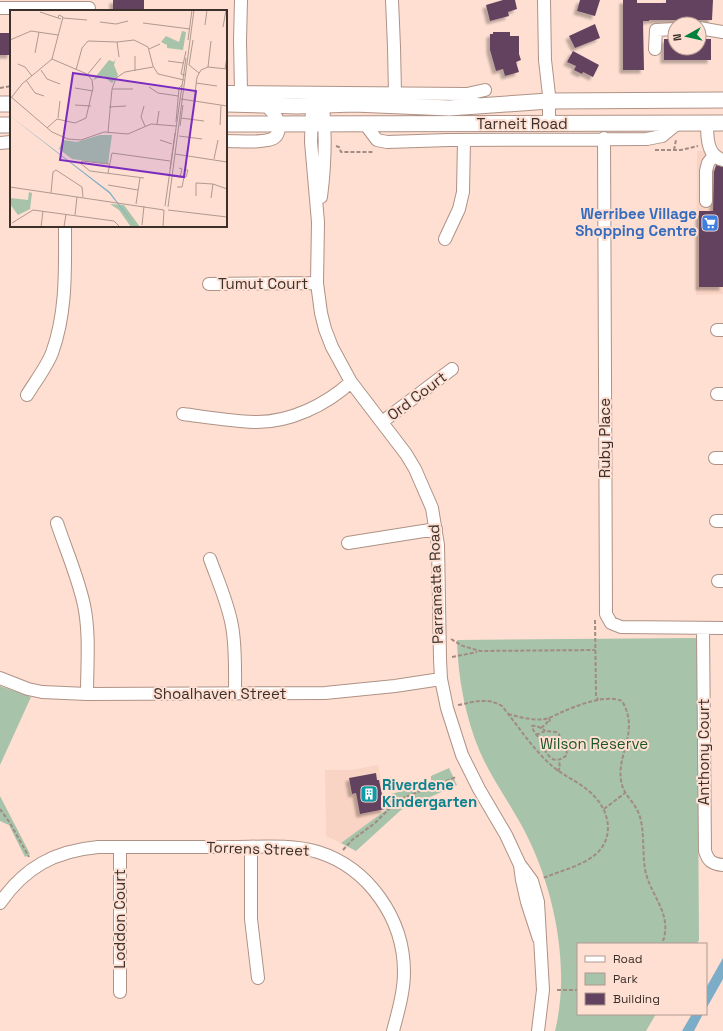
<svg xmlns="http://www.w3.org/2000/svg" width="723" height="1031" viewBox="0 0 723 1031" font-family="'Space Grotesk',sans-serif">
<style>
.built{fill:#f9d3c3}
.green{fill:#a7c3aa}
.water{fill:#7cadc8}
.building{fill:#634261;filter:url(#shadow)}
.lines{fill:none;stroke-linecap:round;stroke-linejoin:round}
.minor-casing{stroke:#af9286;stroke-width:14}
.major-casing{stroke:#af9286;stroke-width:17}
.path{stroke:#a18b82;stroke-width:2;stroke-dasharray:4 2;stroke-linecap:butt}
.minor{stroke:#fff;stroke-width:12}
.major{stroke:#fff;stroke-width:15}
.labels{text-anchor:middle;stroke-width:4;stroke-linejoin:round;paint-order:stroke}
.street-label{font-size:15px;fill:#3c302b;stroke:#fedfd2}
.shop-label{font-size:15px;font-weight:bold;fill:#366cbe;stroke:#fedfd2;text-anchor:end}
.park-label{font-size:15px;fill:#1c5628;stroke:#fedfd2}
.culture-label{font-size:15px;font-weight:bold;fill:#0d838f;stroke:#fedfd2;text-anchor:start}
.inset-road{fill:none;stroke:#b0998f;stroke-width:1}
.view{fill:#7b2cbf;fill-opacity:0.15;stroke:#7b2cbf;stroke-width:2}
.inset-edge{fill:none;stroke:#3c302b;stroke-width:2}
</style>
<defs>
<filter id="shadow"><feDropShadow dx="-3.5" dy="3.5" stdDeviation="1" flood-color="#0004"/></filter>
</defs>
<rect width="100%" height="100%" fill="#fedfd2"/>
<!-- built -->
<path class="built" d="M697,151h26v143l-27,1z
M378,765l8,45 -45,33 -15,-7 -1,-66h28z"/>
<!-- green -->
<path class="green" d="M697,638l2,302 -2,4h-119v70h78l-10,17h-91c16,-64 -1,-145 -32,-203 -14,-26 -31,-49 -43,-76 -15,-36 -22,-74 -23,-112z
M0,686l31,11 -31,68z
M449,768l8,17 -56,25 -45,41 -15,-8 45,-33 -2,-14 47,-13v-7z
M0,796l30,58 -5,3 -16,-32 -9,-4z"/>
<!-- water -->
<path class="water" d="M723,958v21l-17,30v-21z
M692,1014h11l-9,17h-12z"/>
<!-- building -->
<path class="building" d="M113,0h31v11h-31z
M503,0h12l2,9 -9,3 1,4 -19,5 -4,-16z
M580,0h20l-5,16 -18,-5z
M623,0h14v3h29v-3h47l-1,20h-63v1h-6l1,49h-21z
M595,24l5,14 -25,10 -6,-12z
M493,32h17v4h9v18l2,6 -5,2 3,10 -14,4 -2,-7 -7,2 -6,-21v-16h3z
M0,33h11v22h-11z
M664,39h11v9h24v-9h12v21h-47z
M573,51l26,14 -6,12 -10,-5 -1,2 -8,-4 2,-4 -9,-4z
M716,165l7,2v120h-24v-76h14l1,-39z
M376,773l1,7h2l6,29 -25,5 -4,-21 -4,1 -3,-16z"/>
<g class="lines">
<!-- minor casing -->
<g class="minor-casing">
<path id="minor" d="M392,0l2,47 1,46
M544,0l1,60 4,35v29
M0,8h89
M699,28l24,4
M655,49l1,-19 19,-1
M241,91l-1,-50 1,-41
M226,92l241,2 12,13
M467,94l18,-4
M312,105l-1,37 7,80 -1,61 4,30 4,16 7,18 19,35 55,72 9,15 17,39 6,37 2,114 1,20 6,29 15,47 17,34 27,46 14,30 2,15 5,22 12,37
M707,123c0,14 0,33 16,37
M365,124l12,16 10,2 62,-2 198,-1 15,-3 16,-13
M604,138l2,476 5,9 10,4 102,1
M226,141c13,0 29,2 42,-1 13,-2 13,-16 7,-25 -3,-3 -6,-7 -9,-10
M0,143l11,-1
M321,197c4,-31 5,-61 2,-92
M706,201v-30l2,-8 6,-8
M445,239l14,-30 4,-17 1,-52
M209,284l108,-1
M717,330h6
M717,394h6
M27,395c8,-13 20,-29 25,-42 15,-41 13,-85 13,-127
M183,414c23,3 47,7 71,8 35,1 72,-17 97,-40
M382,422l70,-53
M715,458h8
M716,521h7
M57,523c9,27 21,54 27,82 6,29 3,60 3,89
M348,543l88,-14
M210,559c8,22 18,44 22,67 4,22 3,45 3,68
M718,581h5
M703,629l2,222c3,10 7,13 18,14
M0,678l28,11 14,3 45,2 238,-1 70,-7 46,-7
M120,847v145
M251,847v72l7,59
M521,866l11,15 6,21 5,88 -5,41
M0,903c25,-36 55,-52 98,-56 44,0 89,0 133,0 28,0 60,-3 87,5 51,16 86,67 86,120 0,20 -6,40 -11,59"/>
</g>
<!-- major casing -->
<g class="major-casing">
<path id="major" d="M0,104h11
M226,104l71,2 57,-2 95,4 100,-7 174,-1
M226,124l497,-1
M0,125h11"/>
</g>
<!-- path -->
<path class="path" d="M0,88l11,-2
M336,146l3,1 2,5h32
M655,150h26l17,-4
M674,150l2,-10
M595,620l1,76 2,4
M451,639l12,7 17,5 115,-1
M452,657l25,-5
M458,705c17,-3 28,-8 44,1 16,20 30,42 49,59 13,12 32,18 44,32 15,16 19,41 1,57 -14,12 -36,17 -53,24
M508,714c12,3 25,7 37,5 6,-1 12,-5 17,-7 16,-7 44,-18 60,-11 19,32 -8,55 0,84 3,11 13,18 17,29 6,17 3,36 6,55 5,28 29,44 17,75
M541,728l5,-4 1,-2h3l-1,-5
M536,735l9,-4 11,1 3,2 1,5 6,9 1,7c-15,12 -20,-1 -26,-12 -2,-7 -8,-10 -9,-17 3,-1 11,2 13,5
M557,771l3,-3 -1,-8
M0,809l10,14 19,34
M604,809l21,-16
M343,850l9,-10 23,-17 23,-23 58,-23
M557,990h21"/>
<!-- minor -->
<use href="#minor" class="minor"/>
<!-- major -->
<use href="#major" class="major"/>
</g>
<!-- icons -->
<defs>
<g id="supermarket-square" transform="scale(0.9)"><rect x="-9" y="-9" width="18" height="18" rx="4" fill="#3f7fe0" stroke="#fedfd2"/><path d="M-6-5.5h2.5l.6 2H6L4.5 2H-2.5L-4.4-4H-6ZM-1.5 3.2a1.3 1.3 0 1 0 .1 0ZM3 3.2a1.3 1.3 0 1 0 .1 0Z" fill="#fff"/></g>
<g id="building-square" transform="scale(0.9)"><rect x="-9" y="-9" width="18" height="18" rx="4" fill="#0f9aa8" stroke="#fedfd2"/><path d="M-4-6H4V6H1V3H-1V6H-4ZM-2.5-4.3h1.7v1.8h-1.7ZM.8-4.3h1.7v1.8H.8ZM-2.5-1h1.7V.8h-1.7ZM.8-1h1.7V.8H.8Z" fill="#fff"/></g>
</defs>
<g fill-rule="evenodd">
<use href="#supermarket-square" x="710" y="223"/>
<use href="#building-square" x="369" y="794"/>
</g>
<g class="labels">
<!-- street labels -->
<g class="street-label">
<text x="522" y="129">Tarneit Road</text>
<text x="263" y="289">Tumut Court</text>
<text transform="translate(417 396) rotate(-37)" y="5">Ord Court</text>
<text transform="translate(605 438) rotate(-90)" y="5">Ruby Place</text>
<text transform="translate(436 584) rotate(-92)" y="5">Parramatta Road</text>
<text x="220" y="699">Shoalhaven Street</text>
<text transform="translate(704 752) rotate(-90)" y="5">Anthony Court</text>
<text transform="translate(258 849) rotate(2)" y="5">Torrens Street</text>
<text transform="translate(120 919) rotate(-90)" y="5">Loddon Court</text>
</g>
<!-- shop labels -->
<g class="shop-label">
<text x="697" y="219">Werribee Village<tspan x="697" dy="17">Shopping Centre</tspan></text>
</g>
<!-- park labels -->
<g class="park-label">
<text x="594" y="749">Wilson Reserve</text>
</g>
<!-- culture labels -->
<g class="culture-label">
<text x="382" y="790">Riverdene<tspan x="382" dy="17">Kindergarten</tspan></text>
</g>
</g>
<!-- overview -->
<g transform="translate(10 10)">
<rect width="217" height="217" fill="#fedfd2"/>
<path d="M172,21l4,1 -3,18 -16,-2v-3l-6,-3 5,-6 13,6zM106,48l-2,7 4,10 -6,8 -9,-7 -10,4 16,-20 5,2zM90,125h12l-4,29 -36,-5 -13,-10 4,-9 14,2zM19,182l3,1 -2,16 -12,6 -8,-11v-6l18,2zM100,194l14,1 16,22h-9l-12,-17z" fill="#a7c3aa"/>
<path d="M0,106l100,76 26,35 -27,-34z" fill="#7cadc8"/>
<path class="inset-road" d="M30,2l18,6M53,8l24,2M90,12l16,2 12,-3M133,13l47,6M195,15l2,-15M213,17l3,-17M0,30l21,-9 27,4M178,30l4,-30M183,30l-4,25 10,8M107,32l2,15M139,39l11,-5M25,43l4,-21M158,51l15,2M8,54l7,3 7,9M198,57l3,-26M215,59l2,-12M31,60l6,9 13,5M66,60l6,-22 6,-7 29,1 17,-2 14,7 5,19 5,8 26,6M125,61v-15M77,65l14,-17M175,65l-4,-1 5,-23M16,70l9,13 9,3M186,73l21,3M139,77l9,6 20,3M65,78l18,3M102,79h21M0,86l42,36 16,7 13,1 23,-8 24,2 23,-10 25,2M1,88l11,-14 30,-25 11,-42 -4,-2 -1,3 3,1M171,89l46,7M184,91l3,-24 4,-7 7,-3 19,2M65,95l16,1M134,96l-3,11 4,9M99,97l17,-1M48,108l2,-17M171,108l23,3M166,112l3,-34 3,-3M147,114l2,-13M210,115l1,-19M170,116l3,-21M37,118l10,-9 18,4 11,-5 7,-30 -1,-8 -5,-6 -35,-15M98,122l4,-43 4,-11 9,-6 28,-5M169,126l23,3M150,130l12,4M165,144l52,8M204,149l4,-19M99,154l-27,-3 -2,2 10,8 54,7M160,159l5,-36M98,163l4,-20 58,8M162,166l8,1 2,-8 -3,-1M174,167h2l2,-7h-3M98,175l30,5M0,177l154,23M167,177h5l2,-10h-4M41,183l2,-21 3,-2 26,17 1,10M186,186v-13l17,1 14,5M201,188l2,-14M126,194l4,-26M155,196l21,-148M158,197l26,-197M158,200l59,7M65,205l2,-18M2,213l21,-13 81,11 6,6M132,215l2,-19M31,217l2,-16M54,217l2,-13M153,217l1,-17"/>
<path class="view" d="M63,63l123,18 -12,86 -124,-17z"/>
<rect width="217" height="217" class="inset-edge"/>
</g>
<!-- legend -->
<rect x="577" y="943" width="130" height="72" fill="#fedfd2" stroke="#b0998f"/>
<rect x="585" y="956" width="20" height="6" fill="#ffffff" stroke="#b0998f"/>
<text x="613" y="963" font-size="12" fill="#3c302b">Road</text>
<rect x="585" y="973" width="20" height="12" fill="#a7c3aa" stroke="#b0998f"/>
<text x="613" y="983" font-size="12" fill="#3c302b">Park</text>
<rect x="585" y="993" width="20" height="12" fill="#634261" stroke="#b0998f"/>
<text x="613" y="1003" font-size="12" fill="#3c302b">Building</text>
<!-- north arrow -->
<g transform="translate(687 36) rotate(262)"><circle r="19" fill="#fedfd2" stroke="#b0998f"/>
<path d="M0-3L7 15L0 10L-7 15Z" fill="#00813b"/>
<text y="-6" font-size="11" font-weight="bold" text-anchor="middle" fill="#3c302b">N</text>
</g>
</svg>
